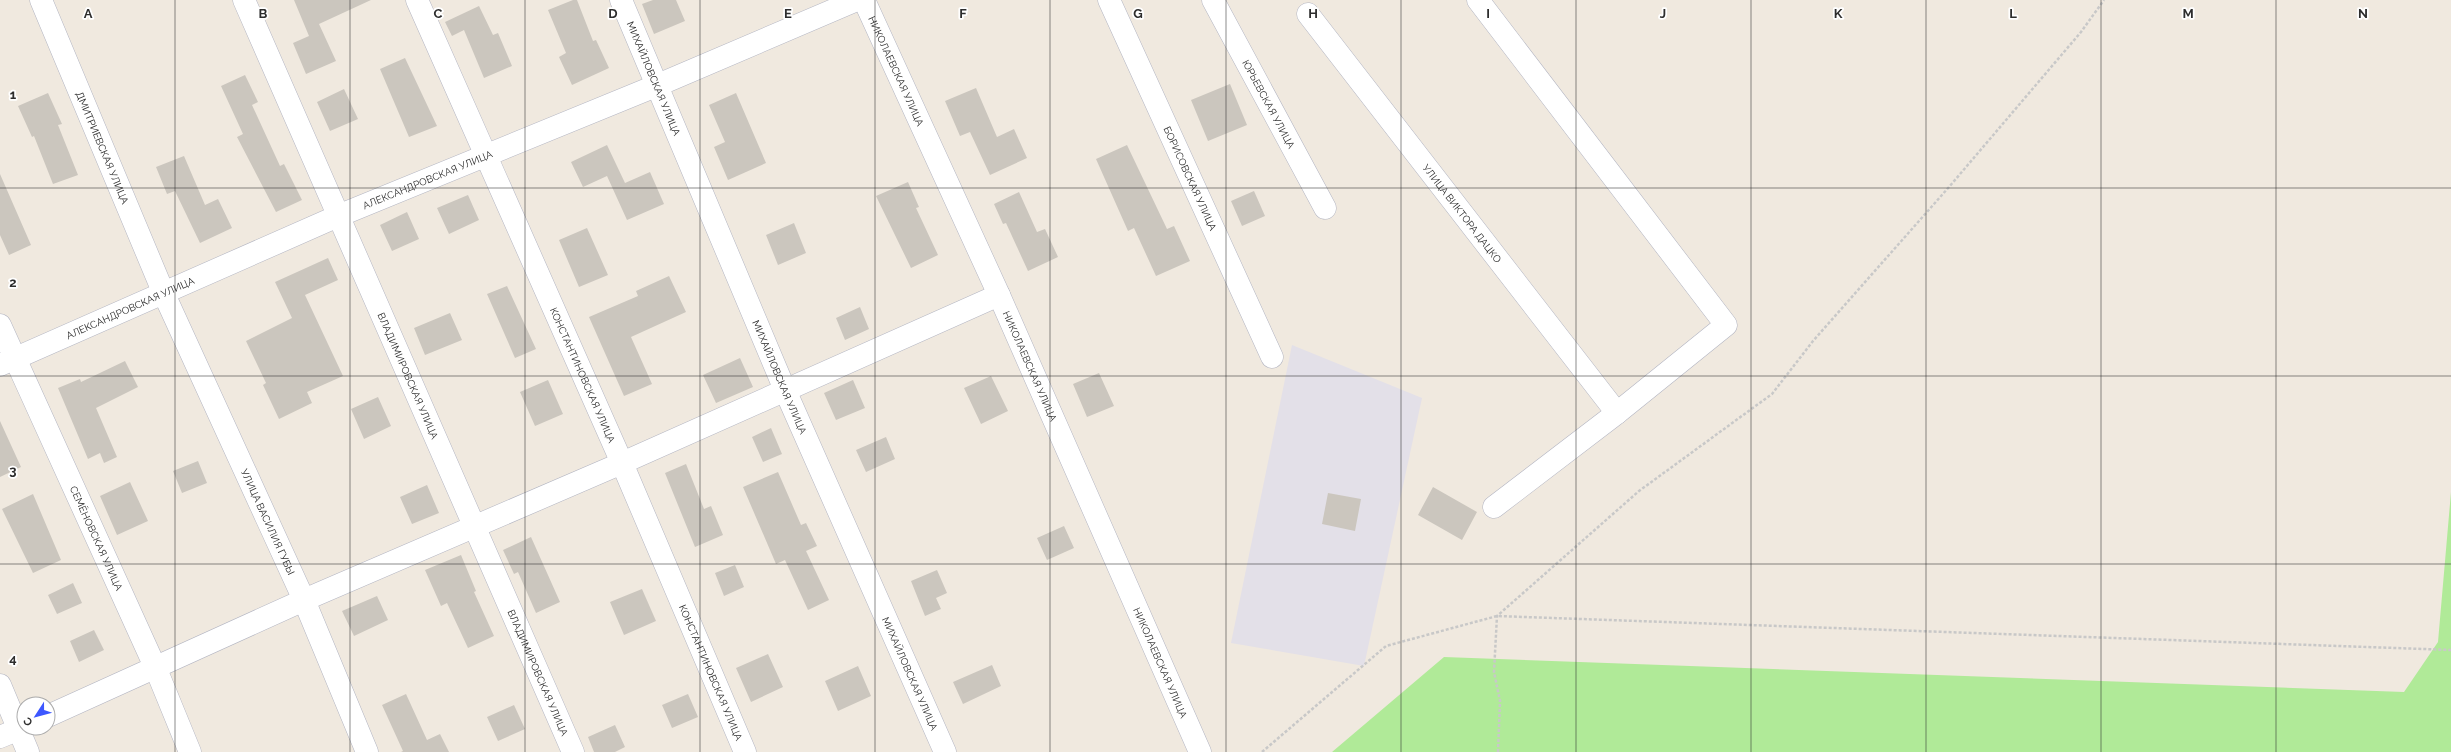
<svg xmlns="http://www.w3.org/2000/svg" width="2451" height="752" viewBox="0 0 2451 752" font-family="Raleway,sans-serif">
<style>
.industrial{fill:#e3e0e8}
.green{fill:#b0ea98}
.building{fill:#cbc6be}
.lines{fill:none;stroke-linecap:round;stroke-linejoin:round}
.minor-casing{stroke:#b3b5c2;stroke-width:23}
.path{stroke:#c8c8c8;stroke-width:2.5;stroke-dasharray:3 2;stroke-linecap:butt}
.minor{stroke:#fff;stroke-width:22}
.grid{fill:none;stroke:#2d2d2d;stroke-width:1;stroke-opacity:0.55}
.labels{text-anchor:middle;stroke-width:3.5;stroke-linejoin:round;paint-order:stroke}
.street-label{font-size:10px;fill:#2d2d2d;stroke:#fff}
.grid-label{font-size:13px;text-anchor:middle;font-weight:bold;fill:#2d2d2d;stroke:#fff;stroke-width:3.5;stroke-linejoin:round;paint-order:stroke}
</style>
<rect width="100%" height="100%" fill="#f0e9df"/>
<!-- industrial -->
<path class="industrial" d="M1292,345l130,53 -58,268 -133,-23z"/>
<!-- green -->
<path class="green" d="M2451,492v260h-1119l112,-95 960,35 34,-50z"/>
<!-- building -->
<path class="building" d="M294,0h77l-52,24 17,37 -30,13 -13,-31 16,-7z
M573,0h4l16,41 3,-1 13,28 -37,17 -13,-28 7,-4 -18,-43z
M653,0h23l9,21 -31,13 -12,-30z
M479,6l14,29 5,-2 14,33 -28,12 -20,-48 -12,6 -7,-14z
M405,58l32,68 -28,11 -29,-68z
M245,75l13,27 -6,3 28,61 4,-2 18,36 -26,12 -39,-75 6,-3 -22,-48z
M1230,84l17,41 -39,16 -17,-41z
M976,88l21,49 17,-8 13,29 -37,17 -20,-43 -10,4 -15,-35z
M344,89l14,30 -28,12 -13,-29z
M48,93l14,31 -4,1 20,50 -25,9 -19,-48 -2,1 -14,-31z
M736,93l30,70 -38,17 -14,-33 11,-5 -16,-37z
M607,145l18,38 25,-11 14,32 -37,16 -20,-44 -24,11 -12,-25z
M1127,145l40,84 7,-3 16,35 -34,15 -22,-48 -6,3 -32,-72z
M184,156l21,49 13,-6 14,29 -32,15 -25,-52 -8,3 -11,-27z
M0,174l31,71 -22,10 -9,-20z
M908,182l11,25 -3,1 22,47 -27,13 -35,-72z
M1254,191l11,25 -23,10 -11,-25z
M1019,192l18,40 8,-3 13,28 -30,14 -22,-48 -3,1 -9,-20z
M468,195l11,25 -30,14 -12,-26z
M407,212l12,27 -27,12 -12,-26z
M794,223l12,30 -28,12 -12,-30z
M587,228l21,47 -29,12 -20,-47z
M328,258l10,22 -33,15 38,81 -36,16 5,11 -33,16 -16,-34 3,-2 -20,-42 46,-23 -17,-36z
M669,276l17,36 -55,25 21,47 -28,12 -35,-79 49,-21 -2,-5z
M507,286l29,63 -21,9 -28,-64z
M860,307l9,22 -24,11 -9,-22z
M450,313l12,27 -37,15 -11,-27z
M740,358l13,29 -37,16 -13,-28z
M125,361l13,26 -42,21 21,49 -13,6 -4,-10 -12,6 -30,-71 22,-9 1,3z
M1099,373l15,33 -27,11 -14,-33z
M991,376l17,35 -27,13 -17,-36z
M548,380l15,34 -28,12 -15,-34z
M853,380l12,28 -29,12 -12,-27z
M378,397l13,29 -27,13 -13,-30z
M0,421l21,46 -21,10z
M771,428l11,26 -19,8 -11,-25z
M886,437l9,22 -29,13 -10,-22z
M198,461l9,22 -25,10 -9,-22z
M686,464l18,45 7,-3 12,29 -28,12 -30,-74z
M778,472l23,53 5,-2 11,23 -11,5 23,49 -21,10 -23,-50 -9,4 -33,-77z
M130,482l18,39 -31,14 -17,-39z
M427,485l12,28 -27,11 -12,-27z
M1433,487l44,25 -15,28 -44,-25z
M1328,493l33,6 -6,32 -33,-7z
M33,494l28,66 -28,13 -31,-64z
M1064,526l10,22 -27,12 -10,-22z
M531,537l29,65 -24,11 -18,-41 -4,2 -11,-24z
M461,555l15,36 -2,1 20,44 -26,12 -21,-45 -6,3 -16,-36z
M735,565l9,22 -20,9 -9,-23z
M937,570l10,23 -11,5 5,11 -16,7 -14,-35z
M73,583l9,20 -25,11 -9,-19z
M642,589l14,32 -32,14 -14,-33z
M377,596l11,24 -34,16 -12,-25z
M94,630l10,20 -25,12 -9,-21z
M768,654l15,33 -32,15 -15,-34z
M992,665l9,21 -38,18 -10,-22z
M858,666l13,30 -33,15 -13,-30z
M406,694l21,46 13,-6 9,18h-48l2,-1 -21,-46z
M688,694l10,23 -26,11 -10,-23z
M514,705l11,24 -27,12 -11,-24z
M615,725l10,22 -10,5h-21l-6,-15z"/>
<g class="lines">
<!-- minor casing -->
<g class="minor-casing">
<g id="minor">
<path id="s1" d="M41,0l123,294 140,306 63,152"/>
<path id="s2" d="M244,0l329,752"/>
<path id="s3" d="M417,0l205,463 123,289"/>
<path id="s4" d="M621,0l164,390 160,362"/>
<path id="s5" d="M864,0l135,295 201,457"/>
<path id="s6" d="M1109,0l163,357"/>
<path id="s7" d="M1213,0l112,208"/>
<path d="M1478,0l248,325 -109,88 -123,94"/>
<path id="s8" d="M1308,14l309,399"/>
<path id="s9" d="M0,325l156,344 34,83"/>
<path id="s10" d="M0,365l338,-149 320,-131 199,-85"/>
<path d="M0,685l28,67"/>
<path d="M48,716l256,-116 318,-137 377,-168"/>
<path d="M0,737l24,-10"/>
</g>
</g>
<!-- path -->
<path class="path" d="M1262,752l124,-106 111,-30 954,34
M1498,752l2,-51 -6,-29 3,-56 142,-125 133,-97 41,-53 136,-154 132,-155 23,-32"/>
<!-- minor -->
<use href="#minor" class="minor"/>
</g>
<!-- grid -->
<path class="grid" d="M175,0v752M350,0v752M525,0v752M700,0v752M875,0v752M1050,0v752M1226,0v752M1401,0v752M1576,0v752M1751,0v752M1926,0v752M2101,0v752M2276,0v752M0,188h2451M0,376h2451M0,564h2451"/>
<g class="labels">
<!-- street labels -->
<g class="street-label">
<text dy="4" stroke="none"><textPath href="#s5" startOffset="78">НИКОЛАЕВСКАЯ УЛИЦА</textPath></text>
<text dy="4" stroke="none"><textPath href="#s4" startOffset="85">МИХАЙЛОВСКАЯ УЛИЦА</textPath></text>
<text dy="4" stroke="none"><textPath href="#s7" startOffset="118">ЮРЬЕВСКАЯ УЛИЦА</textPath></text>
<text dy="4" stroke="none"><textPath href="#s1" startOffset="160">ДМИТРИЕВСКАЯ УЛИЦА</textPath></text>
<text dy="4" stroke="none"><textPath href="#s10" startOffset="466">АЛЕКСАНДРОВСКАЯ УЛИЦА</textPath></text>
<text dy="4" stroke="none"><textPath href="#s6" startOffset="196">БОРИСОВСКАЯ УЛИЦА</textPath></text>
<text dy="4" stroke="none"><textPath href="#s8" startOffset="252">УЛИЦА ВИКТОРА ДАЦКО</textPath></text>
<text dy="4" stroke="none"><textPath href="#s10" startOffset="142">АЛЕКСАНДРОВСКАЯ УЛИЦА</textPath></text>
<text dy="4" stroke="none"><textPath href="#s5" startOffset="402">НИКОЛАЕВСКАЯ УЛИЦА</textPath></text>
<text dy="4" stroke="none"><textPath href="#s3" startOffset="410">КОНСТАНТИНОВСКАЯ УЛИЦА</textPath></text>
<text dy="4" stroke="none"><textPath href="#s2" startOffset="410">ВЛАДИМИРОВСКАЯ УЛИЦА</textPath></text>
<text dy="4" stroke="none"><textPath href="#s4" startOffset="409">МИХАЙЛОВСКАЯ УЛИЦА</textPath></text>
<text dy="4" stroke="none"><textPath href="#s1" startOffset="569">УЛИЦА ВАСИЛИЯ ГУБЫ</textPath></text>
<text dy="4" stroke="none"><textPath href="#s9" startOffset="234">СЕМЁНОВСКАЯ УЛИЦА</textPath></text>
<text dy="4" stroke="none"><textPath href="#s5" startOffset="726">НИКОЛАЕВСКАЯ УЛИЦА</textPath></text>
<text dy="4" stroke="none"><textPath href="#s2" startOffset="734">ВЛАДИМИРОВСКАЯ УЛИЦА</textPath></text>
<text dy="4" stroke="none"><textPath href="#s3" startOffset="734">КОНСТАНТИНОВСКАЯ УЛИЦА</textPath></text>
<text dy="4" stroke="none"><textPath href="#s4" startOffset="733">МИХАЙЛОВСКАЯ УЛИЦА</textPath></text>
</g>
</g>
<g class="grid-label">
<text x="88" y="18">A</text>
<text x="263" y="18">B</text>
<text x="438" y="18">C</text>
<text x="613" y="18">D</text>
<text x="788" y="18">E</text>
<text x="963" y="18">F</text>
<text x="1138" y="18">G</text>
<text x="1313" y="18">H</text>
<text x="1488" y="18">I</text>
<text x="1663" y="18">J</text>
<text x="1838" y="18">K</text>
<text x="2013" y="18">L</text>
<text x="2188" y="18">M</text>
<text x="2363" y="18">N</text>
<text x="13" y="99">1</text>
<text x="13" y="287">2</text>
<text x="13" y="475">3</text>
<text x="13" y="663">4</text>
</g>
<!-- north arrow -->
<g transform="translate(36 716) rotate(234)"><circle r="19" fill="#ffffff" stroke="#ababab"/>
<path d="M0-3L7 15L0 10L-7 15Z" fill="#3d57ff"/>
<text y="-6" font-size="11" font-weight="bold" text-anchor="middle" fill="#2d2d2d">С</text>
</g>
</svg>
